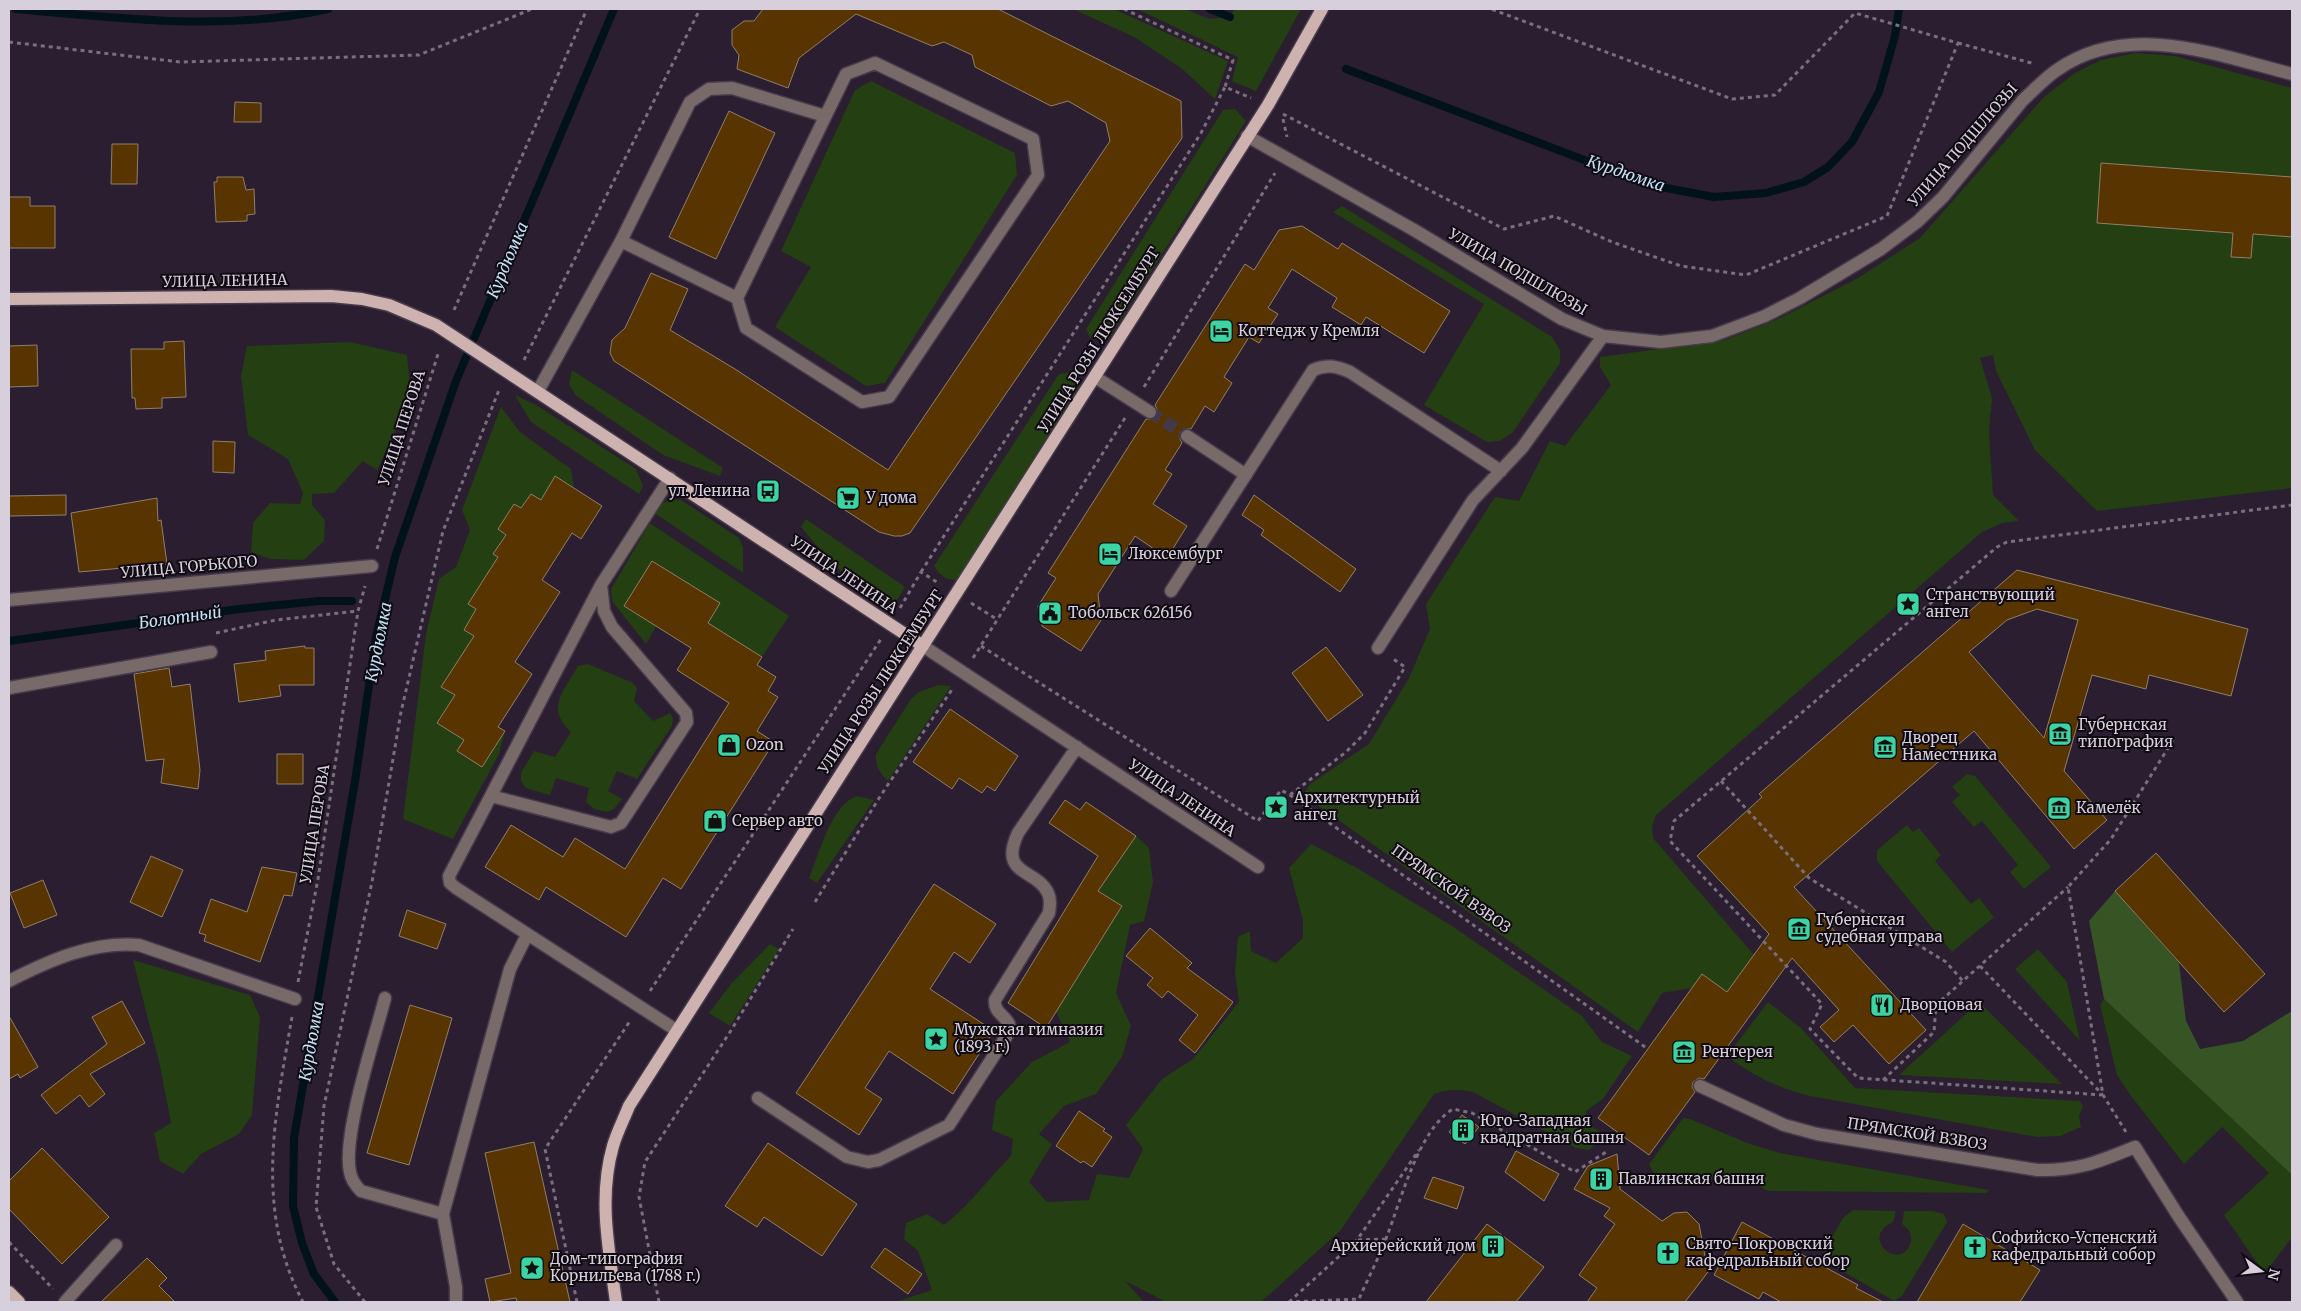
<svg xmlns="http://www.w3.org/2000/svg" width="2301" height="1311" viewBox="0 0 2301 1311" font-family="Merriweather,serif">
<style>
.green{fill:#243f12}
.forest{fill:#375425}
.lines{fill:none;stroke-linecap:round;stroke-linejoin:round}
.stream{stroke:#01121b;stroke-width:8}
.building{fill:#583500;stroke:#917f6a;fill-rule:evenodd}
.minor-tunnel{stroke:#44394a;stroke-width:12;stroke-dasharray:12 6;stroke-linecap:butt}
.minor-casing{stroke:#463a4b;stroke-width:15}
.major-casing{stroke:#463a4b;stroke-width:15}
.path{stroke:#796f7e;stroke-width:3;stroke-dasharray:4 4;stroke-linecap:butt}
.minor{stroke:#786a69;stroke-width:12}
.major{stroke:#cdb2b0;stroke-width:12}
.labels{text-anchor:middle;stroke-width:4;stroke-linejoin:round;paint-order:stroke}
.street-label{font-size:15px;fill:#d7cfdb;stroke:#100a12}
.poi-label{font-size:15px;fill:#d7cfdb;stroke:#100a12;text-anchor:start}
.water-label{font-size:16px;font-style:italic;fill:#c2e4f7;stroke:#100a12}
</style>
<rect width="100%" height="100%" fill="#2a1e30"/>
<!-- green -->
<path class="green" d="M1073,9h41l114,52 -13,38 -34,-31 -47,-31z
M1137,9h48l24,10 20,-2 6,-8h66l-45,82 -24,-10 6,-24z
M2136,53l39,3 117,32v89l-191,-14 -4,59 136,11 -2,24 20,1 2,-24 39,3v251l-195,23 -62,-61 -39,-79 -3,-16 -13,3 12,40 -3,34 4,63 26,26 -17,2 -20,9 -326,283 -4,11 1,12 101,117 -27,37 -25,-18 -10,14 -30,5 -24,39 -335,-237 7,-11 59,-40 40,-66 21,-49 -4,-25 69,-107 24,4 31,-60 15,5 46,-61 -11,-18v-10l125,-17 53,-21 80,-41 62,-40 124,-141 31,-24 26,-13z
M871,81l144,72 2,22 -132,208 -19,3 -91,-59 36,-60 -30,-16 74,-161z
M1235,109l11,12 -138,219 -18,-2 -4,-9 137,-219z
M1342,206l210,131 8,13v13l-47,69 -13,9 -13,1 -63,-37 60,-101 -151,-92z
M350,342l57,13 3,32 -10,34 -23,49 -14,-9 -29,32 -22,1v11l13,15 -1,21 -20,19 -34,-1 -19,-7 2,-29 17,-20 30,1 3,-11 -15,-34 -40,-24 -7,-59 6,-30z
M572,370l151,98 -3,8 -57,-21 -88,-60 -6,-11z
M1070,372l10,13 -123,195c-11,0 -17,-4 -23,-14l125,-192z
M515,395l21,10 100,64 7,17 -4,8 -108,-72z
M501,407l19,25 51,37 3,19 -19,-12 -14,24 -10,-6 -10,14 -7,-4 -15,25 7,6 -12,19 13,9 -38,41 7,5 -12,21 17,11 -22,18 -18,28 14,8 -18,28 27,17 18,26 23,-35 -6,23 -46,85 -50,-20 23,-185 13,-55 17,-12 14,-37 -8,-20z
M670,500h11l58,38 4,9v26l-90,-61 6,-7z
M806,519l99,68 -11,18 -60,-39 -33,-39z
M650,523l139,93 -27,41 -54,-34 12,-20 -67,-42 -29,45 32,20 -10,18 -34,-43 -1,-12z
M588,664l45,19 4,5 -3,13 19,20 17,-8 3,5 -1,8 -35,53 -20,-8 -9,20 14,8 -8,10 -7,3 -13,-3 -8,-7 3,-14 -33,-10 -6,17 -24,-7 -5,-7v-8l13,-22 21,6 16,-25c-26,-25 -8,-39 7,-66z
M938,685l13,1 -63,95c-8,-8 -13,-15 -12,-27l35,-55 8,-7z
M1967,774l8,2 76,91 -27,22 -14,-17 8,-7 -36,-44 -8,6 -22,-25 8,-7 -8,-8z
M857,796l17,4 -57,83 -8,-5c10,-24 22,-73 48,-82z
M1907,825l6,7 6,-4 22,27 -6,6 36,43 8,-6 15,19 -42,35 -75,-91v-11z
M1136,836l13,12 4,34 -9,39 -14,4 -14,68 15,33 -9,31 -26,37 -32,12 -25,28 13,10 -23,38 18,20 42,-2 8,-26 32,4 14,-29 -17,-24 36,-46 31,-20 46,-57 -4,-30 3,-35 12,-6 1,20 25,12 27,-25v-18l-14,-52 22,-24 46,24 95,58 130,90 20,26 30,14 -29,43 -17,12c0,12 5,16 16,22l-5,9 -8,8 -13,-2 -103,-56c-14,-3 -25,-3 -39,2l-94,137 -79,71h-95l-41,-21 19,21h-248l36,-12 -14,-39 -14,-12 2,-16 21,-9 17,11c25,-19 44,-46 67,-69l2,-17 -21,-9 4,-29 36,-39 38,-20 -14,-31 66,-105 -24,-16z
M770,944l9,5 -49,77 -21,-13 22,-29z
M2038,949l29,33 13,59 -65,-72z
M133,960l117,35 10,22 -8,98 -13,19 -38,20 -18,20 -23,-13 -6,-28 17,-10 -11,-57z
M2104,999l188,176v62l-24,32 -8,-2 -36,-52 45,-42 -47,-46 -38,37 -53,-68 -14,-21 -17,-70z
M1768,1002l33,26 54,60 225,13 3,5 -4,10 2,11 -21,9 -23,1 -227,-41c-32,-8 -57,-20 -83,-40z
M1979,1002l83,82 -163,-9z
M1683,1118l7,1 60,25 30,9 209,37 -3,3 -215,-2 -6,-1 -7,-6 -49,-5 -27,7 -29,-14 -4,-8z
M1853,1210l43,1 -3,11c-35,16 8,50 17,22 3,-10 -1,-15 -8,-20l2,-13h29l11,3 3,8 -45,74 -8,5 -69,-40 -2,-8 20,-35z"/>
<!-- forest -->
<path class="forest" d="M2115,891l64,72 7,58 14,28 43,-8 49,-30v164l-188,-176 -15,-78z"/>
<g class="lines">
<!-- stream -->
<path class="stream" d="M16,9c103,9 210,23 312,0
M1210,9l20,8
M1346,69l304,116 64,12 52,-4 38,-11 24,-15 24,-25 27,-50 16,-56 4,-27
M9,641l230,-32 80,-8h33
M335,1302l-21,-28 -12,-31 -9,-37 1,-68 62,-363 20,-138 19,-80 61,-176 158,-372"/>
</g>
<!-- building -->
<path class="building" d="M763,9h235l183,92 1,37 -272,395 -8,3h-8l-15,-4 -265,-171 -4,-8 2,-13 13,-12 26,-55 37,16 -18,41 65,39 153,101 222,-329 -4,-18 -38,-22 -17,5 -76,-39 -3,-12 -28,-13 -12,4 -76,-32 -57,44 -11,30 -51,-19 2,-14 -7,-10v-15l12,-9h10z
M235,102l26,1v19h-27z
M729,111l46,22 -59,126 -47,-22z
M112,144h26l-1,40h-26z
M2101,163l191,14v60l-39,-3 -2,24 -20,-1 2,-24 -136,-10z
M217,177h26l3,13 8,-1 1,25 -8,1v6l-31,1 -2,-40h3z
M9,197h21v9h25v42h-46z
M1302,226l36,23 4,-6 108,68 -26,42 -58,-36 -5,8 -29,-18 5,-9 -45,-29 -24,39 10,6 -19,29 -10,-6 -25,40 8,6 -18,29 -9,-6 -14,23h-7l-4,3v7l2,4 -17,27 7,4 -19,30 34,22 -20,32 -32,-22 -37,58 3,26 -20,31 -39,-25 -4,-20 18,-28 -8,-5 98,-154h7l4,-3v-7l-2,-4 90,-141 9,6 25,-40z
M184,341l2,56 -24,1v10l-26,1 -1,-11h-3l-1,-49h33v-7z
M37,345l1,41 -29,1v-41z
M213,441l22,1 -1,31 -21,-1z
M555,476l47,30 -21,33 -9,-6 -30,47 18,12 -45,70 17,12 -34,53 7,4 -23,36 -25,-16 7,-11 -27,-17 18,-28 -14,-8 33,-51 -10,-6 12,-21 -8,-5 30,-47 -5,-3 13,-19 -8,-6 16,-25 7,4 10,-14 10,6z
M66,495v20l-57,1v-20z
M1254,495l102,74 -16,23 -79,-57 3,-5 -22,-15z
M157,498l1,23 3,-1 6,44 -88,8 -8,-59z
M652,561l68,42 -12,20 54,34 -5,8 19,12 -8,14 10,6 -21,34 17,11 -93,147 -18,-11 -37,59 -80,-50 -7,13 -54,-33 26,-42 52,32 12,-19 50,31 104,-166 -52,-33 14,-22 -67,-42z
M2017,570l231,59 -17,67 -82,-21 -3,14 -54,-14 -28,96 43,49 -33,29 -100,-118 -180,156 132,143 -37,34 -36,-39 -19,17 -14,-15 19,-17 -47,-52 -88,121 -5,-1 -6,4 -1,5 3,5 -46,63 -51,-37 104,-144 25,18 42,-58 -72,-78 65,-59 -3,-3zM2037,609l41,11 -34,118 -75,-86 38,-32z
M305,646v2h9v37h-35l2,11 -42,6 -5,-38 32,-4 -1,-9z
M1326,647l37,48 -35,26 -36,-48z
M169,668l3,19 18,-3 10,86 -2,19 -37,-6 3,-24 -18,2 -12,-87z
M950,709l68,47 -23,35 -8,-5 -5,7 -23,-15 -7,11 -39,-27z
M277,754h26v30h-26z
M1065,800l15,10 6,-8 50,34 -38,55 24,15 -76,122 -38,-25 90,-147 -49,-33z
M2156,853l109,121 -41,38 -109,-121z
M151,856l32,14 -21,47 -32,-15z
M262,867l35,6 -5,23 -8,-1 -24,67 -56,-21 2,-6 -7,-2 12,-34 36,13z
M43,880l14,35 -33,13 -14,-35z
M934,884l62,40 -26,39 -16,-11 -24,37 64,42 -41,63 -64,-43 -24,37 17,11 -23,36 -63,-42z
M407,910l39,14 -9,25 -38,-13z
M1150,928l42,35 -5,5 46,34 -38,51 -16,-13 19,-25 -30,-24 -6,7 -15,-13 6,-7 -27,-22z
M122,1001l23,42 -55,31 15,20 -16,13 -9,-12 -24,19 -15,-19 66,-51 -15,-27z
M410,1005l42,13 -43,147 -42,-12z
M9,1016l29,51 -18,11 -2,-4 -9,5z
M1079,1111l26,18 -2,2 9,6 -20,30 -9,-6 -2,2 -25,-17z
M1462,1115l17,12 -14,17 -16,-12z
M534,1142l36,160h-53l-1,-4 -26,4 -5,-23 26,-6 -26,-120z
M768,1143l89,61 -35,52 -58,-39 -7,10 -32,-21z
M42,1148l67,69 -47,47 -53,-55v-28z
M1516,1151l43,23 -15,27 -39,-29z
M1617,1154l3,35 42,32 12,-8 13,-1 12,12 9,48 -23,30h-98l10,-14 -18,-13 36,-51 -11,-8 6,-8 -36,-19 14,-23z
M1433,1177l31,10 -7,22 -33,-11z
M1742,1222l116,63 -2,3 27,14h-102l-18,-10 -4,7 -45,-24z
M1487,1224l57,43 -28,35h-90z
M1963,1224l77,46 -20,32h-103z
M885,1248l37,26 -14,20 -37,-27z
M147,1258l20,20 -8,8 16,16h-74z"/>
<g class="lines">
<!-- minor-tunnel -->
<path class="minor-tunnel" d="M1150,412l37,24"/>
<!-- minor casing -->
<g class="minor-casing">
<path id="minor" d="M875,63l158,76 5,36 -149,222 -27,5 -116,-74 -9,-30 109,-224z
M1247,136l167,94 148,89 41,17 58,6 51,-6 53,-20 35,-18 81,-49 36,-27 26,-25 80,-97c11,-10 22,-22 34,-30 71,-50 160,-15 235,4
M621,241l116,57
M1095,377l55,35
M538,391l83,-150 69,-139 19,-13 23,-1 93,28
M1187,436l59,39
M670,478l-69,107 -152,291 1,7 6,5 220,142
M1171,591l142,-221c14,-6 23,-4 37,2l151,99
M9,600l363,-34
M923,646l335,221
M1378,648l95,-148 49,-52 81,-112
M9,688l202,-36
M491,796l120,31 10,-4 66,-101 -1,-9 -74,-86 -8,-16 -3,-26
M9,981c41,-21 84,-40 130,-36l156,54
M385,998c-10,39 -43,138 -35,174 1,7 6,14 11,19l82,23
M1700,1086l84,39 33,9 220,36c41,1 61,-8 98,-23l44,70 58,85
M758,1098l89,59 21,5 11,-2 70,-35 57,-88 3,-13c-5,-10 -15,-11 -14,-24l54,-87c1,-7 2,-14 -1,-20 -12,-25 -50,-17 -30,-60l59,-86
M65,1302l51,-57
M456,1302v-15l-13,-73 67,-245 17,-34"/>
</g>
<!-- major casing -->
<g class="major-casing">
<path id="major" d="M9,299l322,-3 31,3 27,6 47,20 487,321
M9,1292l10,10
M616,1302c-7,-52 -18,-104 -3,-156 4,-14 11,-27 16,-40l639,-1001 54,-96"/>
</g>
<!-- path -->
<path class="path" d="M1124,9l109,51 -8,27 26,11
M9,42l171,20 239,-7 113,-46
M1958,43l77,21
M1283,114l221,115 50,-13 58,26 69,24 65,9 141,-59 71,-173 -103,-30 -80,82 -43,4 -241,-90
M1283,119l4,18
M454,310l133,-301
M524,360l176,-351
M1144,387l131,-214
M377,549l61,-195
M921,572l280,-439 24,-46
M971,603l27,17
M900,608l21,-36 19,12
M216,633l60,-13 82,-9
M981,646l277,175 23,-31 9,5 358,254
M973,658l152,-240
M1721,781l88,97 137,84 17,19
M1290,795l56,-43 19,-19 40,-66 -13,-9
M815,902l66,-107 72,-107
M1980,966l122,128
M298,982l20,-103 40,-268 7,-25
M650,991l231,-352
M292,1017c-17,98 -38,193 11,285
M1883,1080l51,-48 2,-27 132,-118
M2103,1095l-245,-17 -48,-49 12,-25 -152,-163 4,-20 323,-274 10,-5 285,-37
M2126,1132l-23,-37 -35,-208 43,-48 64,-102
M1358,1240l28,-1
M9,1242l44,47
M365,1302l-31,-38 -18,-57 8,-101 48,-224 29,-170 42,-181 56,-141
M577,1302l-32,-153 85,-128
M659,1302l-20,-105 6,-35 85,-130 63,-103
M1288,1302l71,-3c9,-21 20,-41 28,-63 14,-36 32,-107 66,-127l19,4 103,59 31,-20
M1289,1302l68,-62 62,-90"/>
<!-- minor -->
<use href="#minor" class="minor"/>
<!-- major -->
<use href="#major" class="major"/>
</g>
<!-- icons -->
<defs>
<g id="hotel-square" transform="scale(1.25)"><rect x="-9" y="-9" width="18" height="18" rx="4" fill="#3dd4a3" stroke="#100a12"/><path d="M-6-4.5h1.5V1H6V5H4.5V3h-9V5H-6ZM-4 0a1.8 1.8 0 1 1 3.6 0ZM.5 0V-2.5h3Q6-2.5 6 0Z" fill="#111"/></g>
<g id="bus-square" transform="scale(1.25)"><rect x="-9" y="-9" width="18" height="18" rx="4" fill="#3dd4a3" stroke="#100a12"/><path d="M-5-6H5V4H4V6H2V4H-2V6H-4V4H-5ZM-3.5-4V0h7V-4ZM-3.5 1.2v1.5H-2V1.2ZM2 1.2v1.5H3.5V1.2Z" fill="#111"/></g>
<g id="supermarket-square" transform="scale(1.25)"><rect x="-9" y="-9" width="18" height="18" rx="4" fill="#3dd4a3" stroke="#100a12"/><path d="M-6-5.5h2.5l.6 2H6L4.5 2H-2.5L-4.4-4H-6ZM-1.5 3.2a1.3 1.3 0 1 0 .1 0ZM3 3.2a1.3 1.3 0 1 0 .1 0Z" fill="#111"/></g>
<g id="sight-square" transform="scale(1.25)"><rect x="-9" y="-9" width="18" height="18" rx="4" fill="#3dd4a3" stroke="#100a12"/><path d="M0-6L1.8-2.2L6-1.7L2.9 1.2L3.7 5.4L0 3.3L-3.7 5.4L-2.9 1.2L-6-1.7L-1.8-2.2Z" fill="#111"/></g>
<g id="civic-square" transform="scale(1.25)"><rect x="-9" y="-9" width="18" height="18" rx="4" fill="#3dd4a3" stroke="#100a12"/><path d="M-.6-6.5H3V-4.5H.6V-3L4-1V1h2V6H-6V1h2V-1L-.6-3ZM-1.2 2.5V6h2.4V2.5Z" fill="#111"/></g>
<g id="museum-square" transform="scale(1.25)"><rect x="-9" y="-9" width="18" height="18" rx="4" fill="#3dd4a3" stroke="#100a12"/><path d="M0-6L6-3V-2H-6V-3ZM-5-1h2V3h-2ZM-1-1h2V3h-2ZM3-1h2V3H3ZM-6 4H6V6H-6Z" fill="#111"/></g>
<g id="shop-square" transform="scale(1.25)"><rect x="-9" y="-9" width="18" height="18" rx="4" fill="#3dd4a3" stroke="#100a12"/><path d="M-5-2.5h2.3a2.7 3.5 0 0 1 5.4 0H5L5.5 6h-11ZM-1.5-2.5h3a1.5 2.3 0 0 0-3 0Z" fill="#111"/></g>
<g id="restaurant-square" transform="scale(1.25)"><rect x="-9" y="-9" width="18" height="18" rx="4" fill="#3dd4a3" stroke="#100a12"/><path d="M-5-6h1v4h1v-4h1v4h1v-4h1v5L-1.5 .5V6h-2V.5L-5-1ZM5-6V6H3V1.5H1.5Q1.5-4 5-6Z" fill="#111"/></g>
<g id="building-square" transform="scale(1.25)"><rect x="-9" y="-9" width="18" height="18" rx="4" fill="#3dd4a3" stroke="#100a12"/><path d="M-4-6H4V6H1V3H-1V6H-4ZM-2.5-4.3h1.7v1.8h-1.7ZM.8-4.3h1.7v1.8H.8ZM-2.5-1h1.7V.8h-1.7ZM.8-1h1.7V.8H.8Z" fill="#111"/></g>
<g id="church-square" transform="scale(1.25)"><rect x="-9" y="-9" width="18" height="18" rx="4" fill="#3dd4a3" stroke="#100a12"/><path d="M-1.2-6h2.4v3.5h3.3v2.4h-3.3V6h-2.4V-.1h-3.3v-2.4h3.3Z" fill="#111"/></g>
</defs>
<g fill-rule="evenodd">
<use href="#hotel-square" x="1221" y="331"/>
<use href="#bus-square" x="768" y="491"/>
<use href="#supermarket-square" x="848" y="498"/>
<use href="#hotel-square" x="1110" y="554"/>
<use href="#sight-square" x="1908" y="604"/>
<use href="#civic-square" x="1050" y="613"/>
<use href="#museum-square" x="2060" y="734"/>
<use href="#shop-square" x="729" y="745"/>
<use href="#museum-square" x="1885" y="747"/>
<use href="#sight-square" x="1276" y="807"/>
<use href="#museum-square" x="2059" y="808"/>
<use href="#shop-square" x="715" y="821"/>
<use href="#museum-square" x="1799" y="929"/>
<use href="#restaurant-square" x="1882" y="1005"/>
<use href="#sight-square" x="936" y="1039"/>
<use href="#museum-square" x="1684" y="1052"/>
<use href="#building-square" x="1463" y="1130"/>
<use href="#building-square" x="1601" y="1179"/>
<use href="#building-square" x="1493" y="1246"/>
<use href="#church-square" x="1975" y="1247"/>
<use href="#church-square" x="1668" y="1253"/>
<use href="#sight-square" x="532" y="1268"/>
</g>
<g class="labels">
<!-- street labels -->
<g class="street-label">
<text transform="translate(1963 145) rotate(-49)" y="5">УЛИЦА ПОДШЛЮЗЫ</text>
<text transform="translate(1518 272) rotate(30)" y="5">УЛИЦА ПОДШЛЮЗЫ</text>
<text transform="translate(225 281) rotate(-1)" y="5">УЛИЦА ЛЕНИНА</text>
<text transform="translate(1099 340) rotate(-58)" y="5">УЛИЦА РОЗЫ ЛЮКСЕМБУРГ</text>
<text transform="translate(402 428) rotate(-72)" y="5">УЛИЦА ПЕРОВА</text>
<text transform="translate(189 567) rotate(-5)" y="5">УЛИЦА ГОРЬКОГО</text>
<text transform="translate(844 575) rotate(34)" y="5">УЛИЦА ЛЕНИНА</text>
<text transform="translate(881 682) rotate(-57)" y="5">УЛИЦА РОЗЫ ЛЮКСЕМБУРГ</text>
<text transform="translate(1182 798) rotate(34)" y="5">УЛИЦА ЛЕНИНА</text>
<text transform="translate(315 824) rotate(-81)" y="5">УЛИЦА ПЕРОВА</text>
<text transform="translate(1451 889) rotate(35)" y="5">ПРЯМСКОЙ ВЗВОЗ</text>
<text transform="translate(1917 1134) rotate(9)" y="5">ПРЯМСКОЙ ВЗВОЗ</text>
</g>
<!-- poi labels -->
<g class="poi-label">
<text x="1238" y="336">Коттедж у Кремля</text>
<text x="750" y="496" text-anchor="end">ул. Ленина</text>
<text x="866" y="503">У дома</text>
<text x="1128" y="559">Люксембург</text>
<text x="1926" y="600">Странствующий<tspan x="1926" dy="17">ангел</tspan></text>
<text x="1068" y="618">Тобольск 626156</text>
<text x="2078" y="730">Губернская<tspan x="2078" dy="17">типография</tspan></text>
<text x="1902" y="743">Дворец<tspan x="1902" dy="17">Наместника</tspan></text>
<text x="746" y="750">Ozon</text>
<text x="1294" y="803">Архитектурный<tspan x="1294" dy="17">ангел</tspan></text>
<text x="2076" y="813">Камелёк</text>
<text x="732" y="826">Сервер авто</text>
<text x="1816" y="925">Губернская<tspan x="1816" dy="17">судебная управа</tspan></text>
<text x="1900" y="1010">Дворцовая</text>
<text x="954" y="1035">Мужская гимназия<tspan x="954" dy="17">(1893 г.)</tspan></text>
<text x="1702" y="1057">Рентерея</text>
<text x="1480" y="1126">Юго-Западная<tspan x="1480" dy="17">квадратная башня</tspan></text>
<text x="1618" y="1184">Павлинская башня</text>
<text x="1992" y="1243">Софийско-Успенский<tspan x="1992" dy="17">кафедральный собор</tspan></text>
<text x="1686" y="1249">Свято-Покровский<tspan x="1686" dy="17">кафедральный собор</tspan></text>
<text x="1476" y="1251" text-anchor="end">Архиерейский дом</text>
<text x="550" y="1264">Дом-типография<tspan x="550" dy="17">Корнильева (1788 г.)</tspan></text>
</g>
<!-- water labels -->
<g class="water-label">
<text transform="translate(1626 173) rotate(19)" y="6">Курдюмка</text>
<text transform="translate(507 260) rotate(-67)" y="6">Курдюмка</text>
<text transform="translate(180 617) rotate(-8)" y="6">Болотный</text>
<text transform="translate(378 642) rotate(-79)" y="6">Курдюмка</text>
<text transform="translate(311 1041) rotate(-80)" y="6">Курдюмка</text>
</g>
</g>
<!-- border -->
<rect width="2301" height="1311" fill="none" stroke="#d7cfdb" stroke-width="20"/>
<!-- north arrow -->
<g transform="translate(2261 1271) rotate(105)" stroke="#100a12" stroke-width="4" paint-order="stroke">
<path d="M0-4L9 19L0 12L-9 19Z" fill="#d7cfdb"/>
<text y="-8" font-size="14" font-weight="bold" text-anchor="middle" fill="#d7cfdb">N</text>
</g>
</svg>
